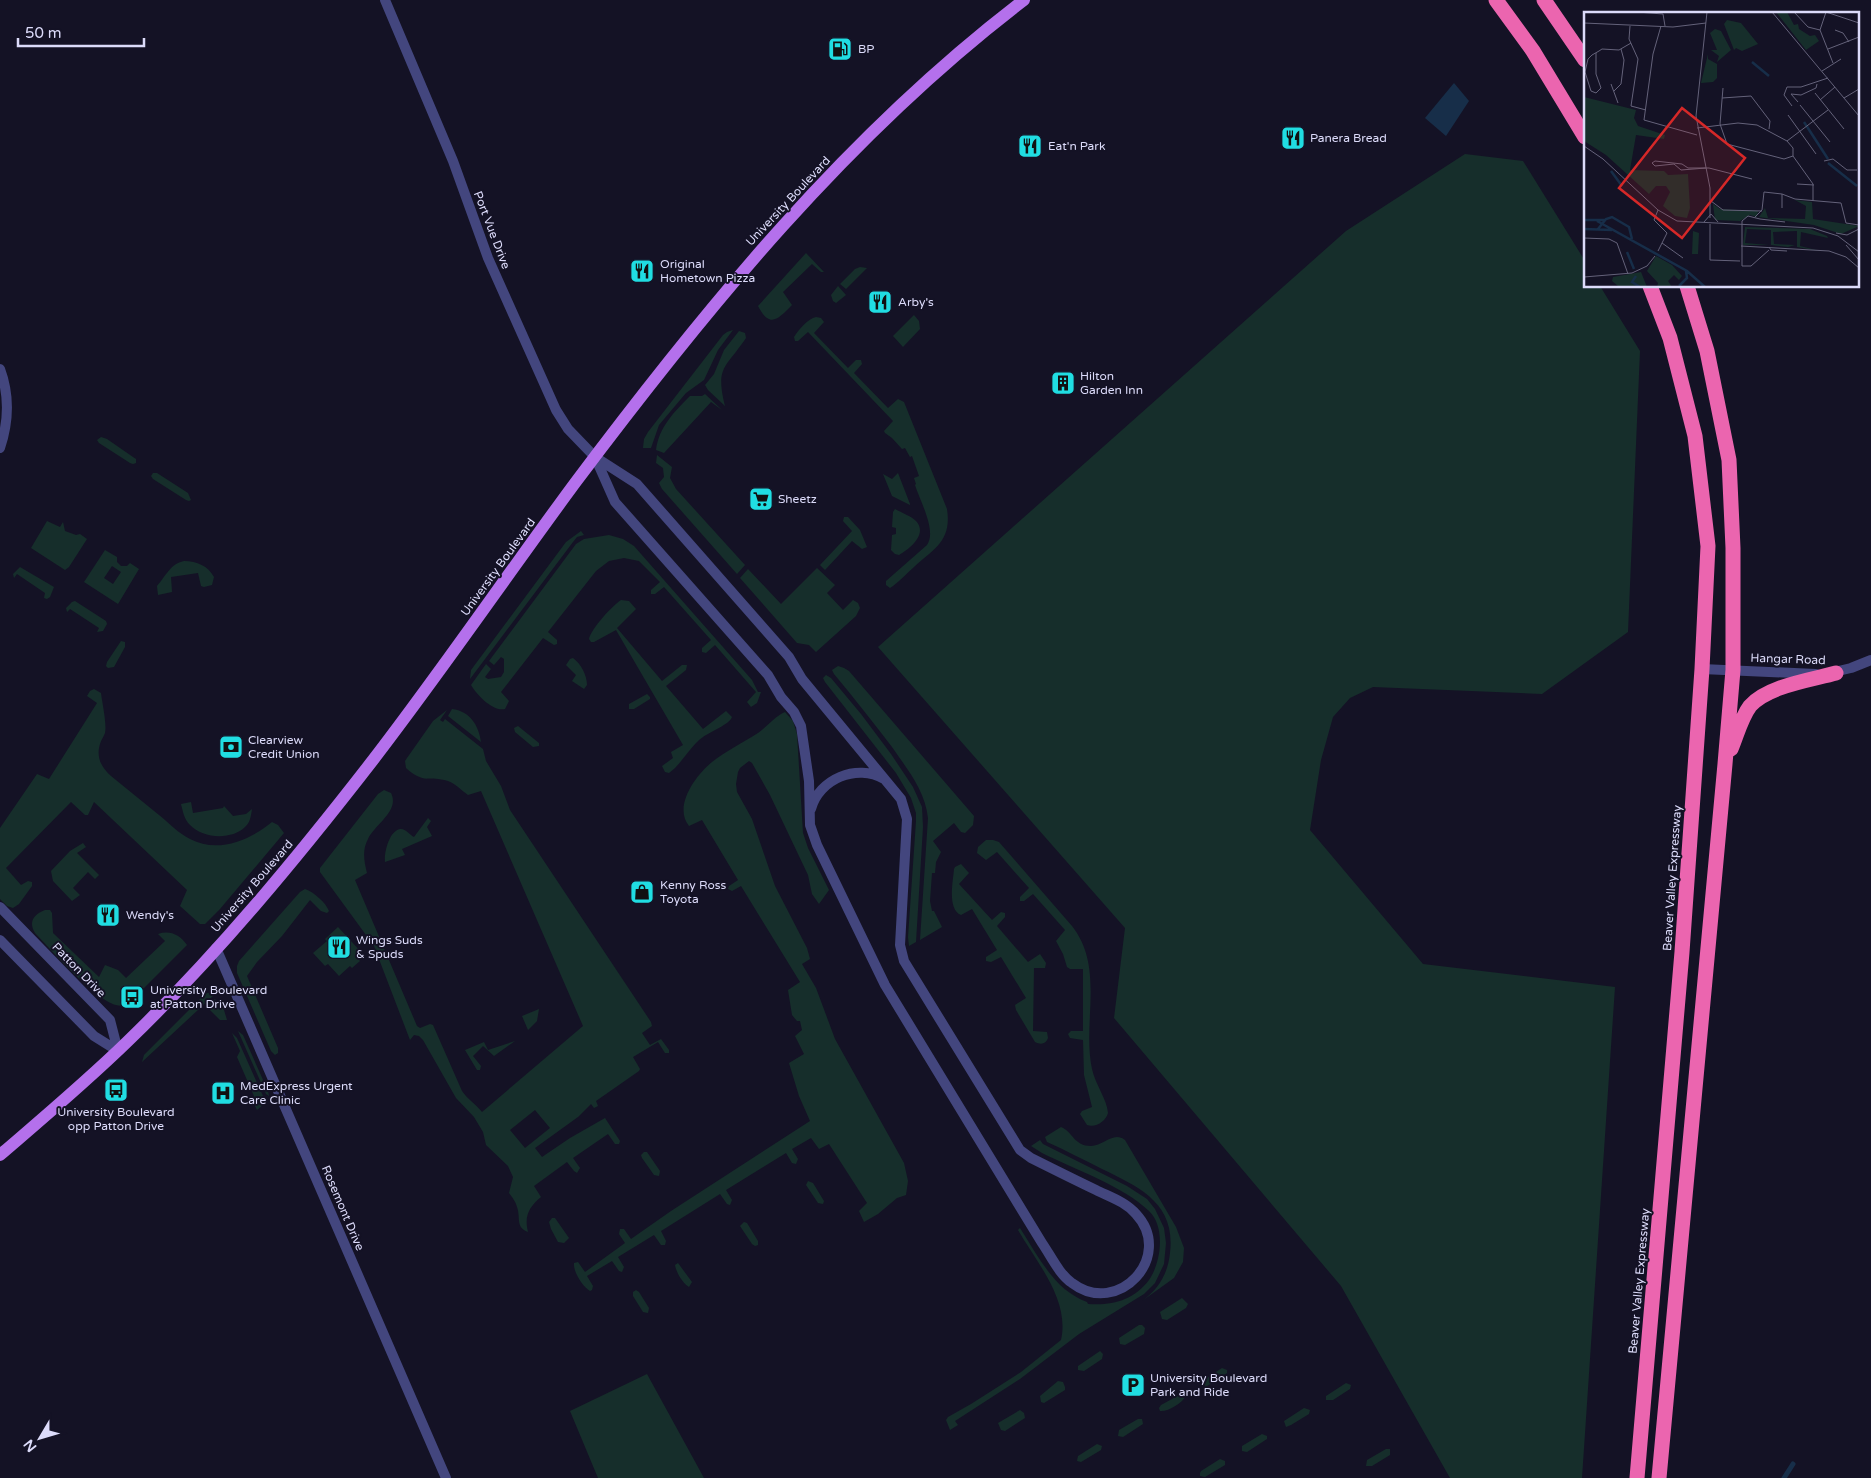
<svg xmlns="http://www.w3.org/2000/svg" width="1871" height="1478" viewBox="0 0 1871 1478" font-family="'Varela Round',sans-serif">
<style>
.green{fill:#162e2b;fill-rule:evenodd}
.water{fill:#172e49}
.lines{fill:none;stroke-linecap:round;stroke-linejoin:round}
.stream{stroke:#172e49;stroke-width:5}
.street{stroke:#43467e;stroke-width:10}
.primary{stroke:#b470ec;stroke-width:12}
.highway{stroke:#eb65af;stroke-width:15}
.labels{text-anchor:middle;stroke-width:4;stroke-linejoin:round;paint-order:stroke}
.poi-label{font-size:12px;fill:#dcdbfa;stroke:#141225;text-anchor:start}
.street-label{font-size:12px;fill:#dcdbfa;stroke:#141225}
.inset-river{fill:none;stroke:#172e49;stroke-width:2.5}
.inset-road{fill:none;stroke:#64627a;stroke-width:1}
.view{fill:#d62828;fill-opacity:0.15;stroke:#d62828;stroke-width:2.5}
.inset-edge{fill:none;stroke:#dcdbfa;stroke-width:2.5}
</style>
<rect width="100%" height="100%" fill="#141225"/>
<!-- green -->
<path class="green" d="M1465,154l58,7 62,100v25h15l40,65 -12,281 -86,62 -169,-7 -23,11 -17,19 -12,43 -11,70 113,134 192,23 -33,491h-132l-109,-192 -227,-268 11,-90 -247,-281 468,-416z
M806,253l18,19h-3l-9,-8 -29,28 9,13c-14,14 -22,24 -34,1z
M860,267l7,1 -21,21 -6,-5 15,-15z
M838,286l8,9 -10,8 -3,-2 -2,-6z
M914,315l5,6 1,8 -17,18 -10,-11z
M816,317l5,1 3,4 -10,11 34,35 8,-8h5l1,4 -8,9 34,35 10,-9 6,3 43,107c5,32 -13,40 -33,58 -8,7 -16,16 -24,21l-4,-3v-4l41,-36c10,-14 -7,-44 -12,-60l1,-1 -2,-6 5,-2 -7,-20 -2,1 -5,-9 -3,1 -10,-11 -7,-5 -1,-2 9,-10 -85,-89 -10,9h-3l-1,-4c5,-8 14,-18 22,-20z
M733,330l-15,20 -14,30 -18,13 -27,32 -8,23h-8l1,-9 4,-7 75,-97 4,-3z
M739,331l6,2 1,5c-20,30 -31,28 -21,68l-17,-16 -3,-5 9,-11 10,-24z
M705,394l17,16 -11,-8 -47,51 -8,-3c3,-23 18,-38 34,-54h12z
M101,437l6,2 26,18 3,2v4l-3,1 -3,-1 -31,-20 -2,-3z
M657,455l15,12 -2,11 6,11 69,76 -8,9 -75,-85 -3,-6 5,-6 -1,-9 -7,-5z
M153,473h4l31,20 3,7 -2,1 -3,-1 -33,-21 -2,-3z
M898,473l12,31v1l-18,-9 -9,-22 9,5z
M895,509c7,4 16,7 21,12 12,13 -6,28 -17,34l-4,-1 -4,-4 1,-15 4,-1v-6l-4,-1 1,-15z
M844,517h4l12,13 7,17 -5,2 -10,-8 -27,29 -5,-5 32,-34 -9,-10z
M47,521l13,6 3,-5 2,9 11,4 4,-1 7,5 -18,28 -4,3 -34,-22z
M581,531l3,4 -7,2 -4,5 -103,137 1,-9 95,-128z
M609,535l14,4 11,7 118,134 6,12h3l-4,11 -6,4 -4,-5 9,-10 -41,-47 -9,8 -4,-1v-4l9,-8 -47,-53 -9,7h-4v-4l9,-8 -21,-21 -15,-3 -15,3 -13,10 -48,61 9,8v4l-3,1 -11,-7 -42,54 8,9 -4,8c-12,3 -28,-14 -34,-24l15,-21 5,5 -6,8 3,2 13,-2 3,-5v-13l-3,-2 -7,8 -5,-4 87,-117 8,-5z
M105,550l12,7v5l4,4h6l3,-3 9,6 -21,35 -34,-22zM112,566l9,6 -8,12 -9,-6z
M184,561c13,0 24,5 30,16l-2,8 -8,2 -3,-1 -3,-13 -27,4 1,15 -14,3 -1,-9c9,-10 13,-22 27,-25z
M20,567l34,20 -4,10 -3,2 -3,-1 1,-5 -28,-19 -3,4 -1,-4z
M817,568l18,17 -8,8 16,17 10,-10 5,3 2,5 -4,8 -40,36 -7,-7 -12,-2 -57,-65 8,-9 33,35z
M621,600l8,1 7,8 -19,19 45,53 20,-16h5l-1,5 -20,16 37,43 23,-18 6,6c-2,7 -22,15 -29,20 -14,10 -21,27 -34,36l-4,-1 -3,-6 11,-8 -2,-6 12,-7 -67,-115 -22,12h-3l-2,-3c2,-10 23,-33 32,-39z
M75,601l31,20 1,3 -4,7 -6,1 2,-4 -29,-19 -3,3 -1,-4 6,-6z
M121,641l4,1v5l-11,20 -6,1 -2,-2 1,-4z
M573,658c8,6 14,17 14,27l-3,4 -12,-8 4,-6 -10,-10 4,-6z
M838,666l6,2 5,3 125,145 -1,9 -8,8 -4,-1 -7,-9 -21,18 8,11 -5,10 -1,11h-3l-2,28 2,10h2l8,16 -22,13 8,-122c-3,-28 -21,-49 -36,-71 -19,-25 -38,-49 -58,-73l-2,-4z
M826,675l5,3 30,36 30,40 22,33 9,20 1,20 -7,115 -7,4 -1,-9 8,-116v-8l-5,-15 -15,-25 -71,-91 -2,-4z
M94,689l7,4c1,9 6,31 4,40 -1,3 -4,7 -5,11 -4,13 1,23 11,32 16,13 32,26 48,39 10,8 19,18 31,24 28,15 60,1 82,-17l6,3 6,8 -64,76 -15,15h-5l-20,-18 7,-16 -93,-88 -6,13h-3l-14,-13 -65,66 15,17 7,-4 4,1v4l-13,18 -6,4 -6,-2 -7,-7v-71l37,-54 12,5 48,-76 -10,-7 3,-5z
M647,694l3,3v2l-16,10h-5v-5z
M452,709c18,2 27,17 29,33l-33,-26z
M447,710l-7,10 3,2 2,-3 38,30 3,12 15,25 9,24 141,212 1,4 -10,7 8,12 11,-6 8,11v3h-4l-7,-11 -25,15 7,12 -1,2 -43,30 2,5 -4,2 -3,-4 -13,13 -43,31 7,9 28,-19 35,-20 15,23 -1,3h-4l-7,-10 -35,24 7,10 -3,5 -3,-2 -7,-9 -33,24 7,11c-12,10 -17,19 -13,35 -13,-5 -7,-14 -11,-25 -1,-5 -5,-10 -8,-14l4,-16 -5,-11 -22,-21 -3,-13 -9,-15 -18,-19 -33,-58 -4,-4 -5,-1 -4,5 -36,-94 -54,-74v-4l58,-74 6,-4 7,3c9,18 -16,31 -23,46 -6,11 -4,22 -1,34l-12,7 62,146 3,2 10,-4 3,1 29,66c5,8 14,13 20,21l101,-86 -102,-235 -13,4c-7,-5 -12,-11 -20,-14 -20,-6 -23,4 -42,-13l-1,-7 2,-3 26,-37zM535,1110l15,18 -25,20 -15,-18z
M785,712l8,9 4,13 6,99 5,15 21,42 -10,14 -7,-10 -4,-19 -38,-80 -18,-32 -3,-2 -9,7 -2,4 -2,12 1,8 15,27 23,67 32,62 3,11 -8,5 14,24 19,51 69,124 4,18 -2,14 -9,3 -19,16 -14,8 -5,-11 8,-8 -38,-59 -10,5 -8,-11 -19,11 6,10 -2,5 -4,-1 -6,-10 -60,37 6,10 -2,5 -3,-1 -7,-10 -59,37 5,10 -1,4h-4l-7,-10 -36,22 6,10 -2,5 -3,-1 -7,-10 -25,15 6,10 -1,4 -2,1c-7,-4 -17,-19 -16,-28l4,-1 7,10 40,-29 -6,-9 1,-5h4l7,10 40,-28 139,-90 -11,-25 -10,-33 15,-9 -9,-18 7,-6 -2,-9h-3l-5,-6 -4,-25 12,-8 -59,-96 -9,5 -4,-2 1,-3 9,-6 -36,-60 -13,6c-16,-20 7,-51 23,-64 14,-11 30,-19 46,-29 9,-6 17,-17 27,-21z
M518,726l21,17v3l-6,1 -18,-15 -1,-4z
M191,802l2,11 30,-5 1,-2 9,10 13,-2 6,-5c-1,7 -2,14 -7,18 -13,13 -42,12 -55,-2 -6,-6 -7,-13 -9,-21z
M428,818l3,3 -4,6 5,9 -30,13 3,6 -20,7c-1,-9 4,-31 15,-33 5,-1 10,6 14,8z
M986,840h7l6,2 73,84c33,42 10,96 20,143 3,15 15,30 16,44 -2,8 -12,15 -21,12l-7,-11 2,-3 10,-4 -8,-32 -1,-35 -13,-2 -2,-4 3,-3h12v-62h-13l-3,-2 -4,-13 -7,-13 9,-11 -32,-36 -9,7h-4v-4l9,-9 -32,-36 -11,8 -9,-7 1,-6z
M83,843l3,4 -9,6 22,22 -4,4 -7,-7 -15,16 7,7 -8,6 -19,-20 -2,-10 19,-20z
M961,864l8,9 -10,11 33,36 9,-8 4,1v4l-8,9 31,36 12,-8 6,9 -1,5h-11l-1,63 14,1 1,6c-2,6 -7,7 -13,4l-19,-32 -1,-5 11,-7 -25,-41 -10,5 -5,-1v-4l11,-7 -25,-41 -11,6c-14,-6 -8,-33 -7,-46l1,-2z
M305,889c9,3 21,14 24,22l-2,2 -6,-2 -11,-11 -28,36 -25,26 -10,14 31,72v5l-3,2 -4,-4 -34,-78v-7l2,-5 61,-69z
M45,910h5l2,3 1,20 46,44 6,-12 13,5 8,8 39,-37 -7,-7c12,-4 22,1 29,11l-56,56c-5,4 -9,6 -15,4 -20,-5 -65,-55 -81,-72 -7,-11 -1,-19 10,-23z
M338,927l25,27 -5,5 2,2 -8,7 -2,-2 -11,10 -11,-12 -3,2 -12,-13 14,-12 -2,-2z
M215,992l-2,4 -71,66 2,-7 58,-58 5,-4z
M215,999l9,11 3,10h-7l-13,-13z
M539,1009l-2,12 -9,9 -6,-14z
M238,1031l5,4 25,56 1,5 -3,-2z
M232,1033l5,5 26,58 1,8 -7,6 -3,-6 3,-1 -20,-46 3,-6z
M515,1041l-21,15 -11,-10 -10,10 8,10 -1,4h-3l-12,-20 19,-8 4,8z
M1061,1127c12,5 13,19 30,19 13,0 22,-15 34,-6l51,87 8,21 -1,14 -9,16 -32,23c17,-12 26,-28 28,-48 6,-50 -31,-66 -68,-84 -18,-9 -37,-19 -55,-27l-2,-5z
M1040,1140l3,4 84,42 20,13 8,10 9,19 2,15 -2,21 -9,19 -11,11 -65,40 -59,45 -65,42 3,4 -8,5 -4,-10 2,-3 23,-13 50,-32 40,-32c9,-40 -24,-77 -43,-110l2,-2c18,28 34,62 67,74l1,2c24,2 46,-4 61,-24 12,-17 17,-53 0,-69 -26,-25 -73,-41 -107,-58l-11,-7z
M644,1152h3l13,19 -1,5 -5,-1 -12,-17 -1,-3z
M808,1181l5,2 11,18 -1,3 -5,-1 -12,-18z
M552,1218h3l14,20 -5,5 -6,-1 -7,-13 -2,-7z
M744,1222l3,1 11,18v4l-3,1 -3,-2 -12,-18z
M678,1263l14,19 -3,5c-6,-3 -13,-15 -14,-22z
M636,1290l3,2 10,16 -1,5 -5,-1 -10,-16v-4z
M1182,1298l6,6 -2,4 -19,12 -5,-1 -2,-7z
M1139,1325h3l3,3 -1,6 -19,11 -5,-1 -1,-6z
M1100,1351l3,3 -1,5 -18,12 -6,-1v-4z
M1222,1368l5,2v3l-20,13 -5,-1v-4z
M647,1374l57,104h-106l-28,-67z
M1058,1381l5,1 2,5v3l-21,13 -3,-1 -1,-6z
M1346,1383l5,2 -1,4 -17,11h-7v-4z
M1183,1393l3,3c-4,7 -18,16 -26,15l-1,-3 2,-3z
M1304,1408l6,2 -1,4 -18,11 -5,2 -2,-6z
M1020,1410l4,3 1,5 -20,13 -4,-1 -3,-7z
M1138,1419h4l1,5 -20,13 -5,-1 1,-6z
M1262,1434l5,2v3l-20,13 -5,-1v-5z
M1097,1444l5,2 -1,4 -20,12 -4,-1 1,-5z
M1386,1449h4v6l-18,11h-6l1,-6z
M1220,1459l5,2v4l-20,12 -5,-1v-3l1,-2z"/>
<!-- water -->
<path class="water" d="M1454,83l15,18 -23,35 -21,-18z"/>
<g class="lines">
<!-- stream -->
<path class="stream" d="M1784,1478l9,-14"/>
<!-- street -->
<path class="street" d="M385,0l68,161 35,97 68,152 12,19 27,28 42,27 152,173 13,22 99,120 6,20 -7,126 4,16 116,189 11,8c22,11 44,22 65,32 14,7 30,12 40,24 39,42 -18,104 -64,69 -13,-9 -21,-27 -30,-40l-157,-258 -68,-140 -7,-20 -1,-44 -8,-55 -7,-14 -13,-15 -13,-22 -153,-173 -20,-45
M0,369c10,27 9,52 0,79
M1702,669l114,5
M1830,673l21,-5 20,-8
M811,809c8,-30 46,-46 73,-30
M0,907l110,113 8,31
M0,940l94,96 24,15
M216,948l230,530"/>
<!-- primary -->
<path class="primary" d="M0,1155c43,-37 87,-74 128,-114 89,-86 169,-183 245,-281 70,-91 134,-185 202,-277 132,-176 273,-349 449,-483"/>
<!-- highway -->
<path class="highway" d="M1496,0l37,51 52,86
M1544,0l41,60
M1731,749c6,-14 10,-31 19,-43 17,-20 61,-26 86,-33
M1637,1478l45,-526 20,-283 6,-123 -13,-110 -25,-98 -20,-52
M1659,1478l66,-714 8,-94v-122l-4,-88 -22,-109 -20,-65"/>
</g>
<!-- icons -->
<defs>
<g id="fuel-square" transform="scale(1.25)"><rect x="-9" y="-9" width="18" height="18" rx="4" fill="#20dde2" stroke="#141225"/><path d="M-5.5-6h7V0h2V4h1.3V-2.5L3-4.5l.8-.8L6-3V5H2.5V1h-1V6h-7ZM-4.2-4.7v3.2H.2V-4.7Z" fill="#111"/></g>
<g id="restaurant-square" transform="scale(1.25)"><rect x="-9" y="-9" width="18" height="18" rx="4" fill="#20dde2" stroke="#141225"/><path d="M-5-6h1v4h1v-4h1v4h1v-4h1v5L-1.5 .5V6h-2V.5L-5-1ZM5-6V6H3V1.5H1.5Q1.5-4 5-6Z" fill="#111"/></g>
<g id="building-square" transform="scale(1.25)"><rect x="-9" y="-9" width="18" height="18" rx="4" fill="#20dde2" stroke="#141225"/><path d="M-4-6H4V6H1V3H-1V6H-4ZM-2.5-4.3h1.7v1.8h-1.7ZM.8-4.3h1.7v1.8H.8ZM-2.5-1h1.7V.8h-1.7ZM.8-1h1.7V.8H.8Z" fill="#111"/></g>
<g id="supermarket-square" transform="scale(1.25)"><rect x="-9" y="-9" width="18" height="18" rx="4" fill="#20dde2" stroke="#141225"/><path d="M-6-5.5h2.5l.6 2H6L4.5 2H-2.5L-4.4-4H-6ZM-1.5 3.2a1.3 1.3 0 1 0 .1 0ZM3 3.2a1.3 1.3 0 1 0 .1 0Z" fill="#111"/></g>
<g id="bank-square" transform="scale(1.25)"><rect x="-9" y="-9" width="18" height="18" rx="4" fill="#20dde2" stroke="#141225"/><path d="M-6-4H6V4H-6ZM0-2.3a2.3 2.3 0 1 0 0 4.6a2.3 2.3 0 1 0 0-4.6Z" fill="#111"/></g>
<g id="shop-square" transform="scale(1.25)"><rect x="-9" y="-9" width="18" height="18" rx="4" fill="#20dde2" stroke="#141225"/><path d="M-5-2.5h2.3a2.7 3.5 0 0 1 5.4 0H5L5.5 6h-11ZM-1.5-2.5h3a1.5 2.3 0 0 0-3 0Z" fill="#111"/></g>
<g id="bus-square" transform="scale(1.25)"><rect x="-9" y="-9" width="18" height="18" rx="4" fill="#20dde2" stroke="#141225"/><path d="M-5-6H5V4H4V6H2V4H-2V6H-4V4H-5ZM-3.5-4V0h7V-4ZM-3.5 1.2v1.5H-2V1.2ZM2 1.2v1.5H3.5V1.2Z" fill="#111"/></g>
<g id="hospital-square" transform="scale(1.25)"><rect x="-9" y="-9" width="18" height="18" rx="4" fill="#20dde2" stroke="#141225"/><path d="M-5-5h3v3.5h4V-5h3V5h-3V1.5h-4V5h-3Z" fill="#111"/></g>
<g id="parking-square" transform="scale(1.25)"><rect x="-9" y="-9" width="18" height="18" rx="4" fill="#20dde2" stroke="#141225"/><path d="M-3.5-5.5H1a3.5 3.5 0 0 1 0 7H-1V5.5H-3.5ZM-1-3.4V-.6H.8a1.4 1.4 0 0 0 0-2.8Z" fill="#111"/></g>
</defs>
<g fill-rule="evenodd">
<use href="#fuel-square" x="840" y="49"/>
<use href="#restaurant-square" x="1293" y="138"/>
<use href="#restaurant-square" x="1030" y="146"/>
<use href="#restaurant-square" x="642" y="271"/>
<use href="#restaurant-square" x="880" y="302"/>
<use href="#building-square" x="1063" y="383"/>
<use href="#supermarket-square" x="761" y="499"/>
<use href="#bank-square" x="231" y="747"/>
<use href="#shop-square" x="642" y="892"/>
<use href="#restaurant-square" x="108" y="915"/>
<use href="#restaurant-square" x="339" y="947"/>
<use href="#bus-square" x="132" y="997"/>
<use href="#bus-square" x="116" y="1090"/>
<use href="#hospital-square" x="223" y="1093"/>
<use href="#parking-square" x="1133" y="1385"/>
</g>
<g class="labels">
<!-- poi labels -->
<g class="poi-label">
<text x="858" y="53">BP</text>
<text x="1310" y="142">Panera Bread</text>
<text x="1048" y="150">Eat'n Park</text>
<text x="660" y="268">Original<tspan x="660" dy="14">Hometown Pizza</tspan></text>
<text x="898" y="306">Arby's</text>
<text x="1080" y="380">Hilton<tspan x="1080" dy="14">Garden Inn</tspan></text>
<text x="778" y="503">Sheetz</text>
<text x="248" y="744">Clearview<tspan x="248" dy="14">Credit Union</tspan></text>
<text x="660" y="889">Kenny Ross<tspan x="660" dy="14">Toyota</tspan></text>
<text x="126" y="919">Wendy's</text>
<text x="356" y="944">Wings Suds<tspan x="356" dy="14">&amp; Spuds</tspan></text>
<text x="150" y="994">University Boulevard<tspan x="150" dy="14">at Patton Drive</tspan></text>
<text x="240" y="1090">MedExpress Urgent<tspan x="240" dy="14">Care Clinic</tspan></text>
<text x="116" y="1116" text-anchor="middle">University Boulevard<tspan x="116" dy="14">opp Patton Drive</tspan></text>
<text x="1150" y="1382">University Boulevard<tspan x="1150" dy="14">Park and Ride</tspan></text>
</g>
<!-- street labels -->
<g class="street-label">
<text transform="translate(788 201) rotate(-47)" y="4">University Boulevard</text>
<text transform="translate(492 230) rotate(69)" y="4">Port Vue Drive</text>
<text transform="translate(498 567) rotate(-54)" y="4">University Boulevard</text>
<text transform="translate(1788 659) rotate(2)" y="4">Hangar Road</text>
<text transform="translate(1672 878) rotate(-86)" y="4">Beaver Valley Expressway</text>
<text transform="translate(252 886) rotate(-49)" y="4">University Boulevard</text>
<text transform="translate(79 970) rotate(46)" y="4">Patton Drive</text>
<text transform="translate(343 1208) rotate(67)" y="4">Rosemont Drive</text>
<text transform="translate(1639 1281) rotate(-85)" y="4">Beaver Valley Expressway</text>
</g>
</g>
<!-- overview -->
<g transform="translate(1584 12)">
<rect width="275" height="275" fill="#141225"/>
<path d="M192,0h11l7,13 4,-1 1,5 11,7 5,-1 4,6 -13,9zM143,8l14,3 17,21 -16,7 -6,-3 -2,2 -10,-26zM131,17l6,2 10,19 -14,12 2,-6 -8,-6h6l-7,-17zM124,42v5l9,5v14l-4,4 -12,1zM0,85l52,13 -2,8 4,8 27,9 -1,4 -28,-4 -6,35 34,1 4,4 20,-1 2,34 -3,10 -12,-2 -12,-10 7,-14 -4,-6h-10l-7,8 -43,-39 -22,-14zM211,188l17,2 1,17 46,7 -18,8 -27,-9 -55,-8 6,-9 3,10 37,1 1,-13zM129,192l7,5 38,2 -1,6 -7,-2 -10,6 -25,-1zM161,215l65,2 17,7 1,2 -27,-6 -1,14 20,5 -23,-4v-16l-24,1 1,12 21,1 -7,2 -17,-2v-15l-24,-1 -2,14 24,2h-26zM109,219l6,2 -1,21h-6zM72,244l16,9 10,11 -3,4 -5,-5 -6,6 4,6h-15l1,-4 -11,-12zM57,260l6,15h-50l21,-1 -6,-5 1,-4z" fill="#162e2b"/>
<path class="inset-river" d="M168,50l17,14M220,110l24,37M244,151l29,23M27,159l11,15M0,208h21M13,209l90,50 18,16M0,217l28,1M14,217l8,-10 6,-2 17,10 3,12M43,240l7,17M52,264l-4,6 8,5M95,274l8,-8 -1,-7"/>
<path class="inset-road" d="M53,0l26,2 2,12M123,0l-11,104 14,72v30M188,0l87,104M210,0l14,15 12,3M242,0l-6,18 13,33M242,0l33,11M0,11l89,4 33,-4M46,14l-1,13 9,20 -7,47 15,4M77,14l-8,28 -9,66 53,15M251,18l8,3 6,9M244,37l31,-12M12,41v21l5,14 -5,5 -5,-2 -6,-19 3,-13 4,-4 7,-4 3,-2 17,1 12,-7M238,59l19,-12M27,72l7,19M139,76l-3,36 7,20 57,15 9,-3M30,79l7,-7 3,-24 -3,-11M231,81l29,36M138,86l29,-2 19,25 -1,8M260,86l15,-9M236,88l15,-13M214,90l-7,-8 10,1 15,-7 1,-4M216,93l30,37M208,94l-8,-11 3,-8h14l27,-9M204,103l28,39M113,116l41,-5 19,2 30,16 6,7v8M203,129l41,-31M0,134l19,13 55,51 19,11 136,7 25,8 21,16M209,144l20,28v17M275,147v45M240,149l9,-2 14,11h10M122,156l-25,2 -7,-6 -19,2 -3,-3 3,-2 27,3 6,4h21l43,11M213,172l17,1M127,189l12,9 39,1M198,196v-14l13,5 46,4 5,20 13,2M74,198l-4,10 13,13 -9,18M171,205l7,-7 2,-18 18,2M176,207l-12,-3 -6,5v45h9l18,-16M176,207l25,3M120,210l7,-8 7,8M126,212v36l30,1M252,221l11,2 12,-6M0,226l25,1 8,4 11,31M78,231l21,15M262,233l13,15M157,234l88,5 17,6 13,11M185,235l2,3 16,1M0,265l48,-4 15,-7 8,-10"/>
<path class="view" d="M98,96l63,50 -63,80 -63,-50z"/>
<rect width="275" height="275" class="inset-edge"/>
</g>
<!-- north arrow -->
<g transform="translate(40 1438) rotate(232)" stroke="#141225" stroke-width="4" paint-order="stroke">
<path d="M0-4L9 19L0 12L-9 19Z" fill="#dcdbfa"/>
<text y="-8" font-size="14" font-weight="bold" text-anchor="middle" fill="#dcdbfa">N</text>
</g>
<!-- scale -->
<path d="M18 38v8h126v-8" fill="none" stroke="#dcdbfa" stroke-width="2.5"/>
<text x="25" y="38" font-size="15" fill="#dcdbfa" stroke="#141225" stroke-width="4" paint-order="stroke">50 m</text>
</svg>
